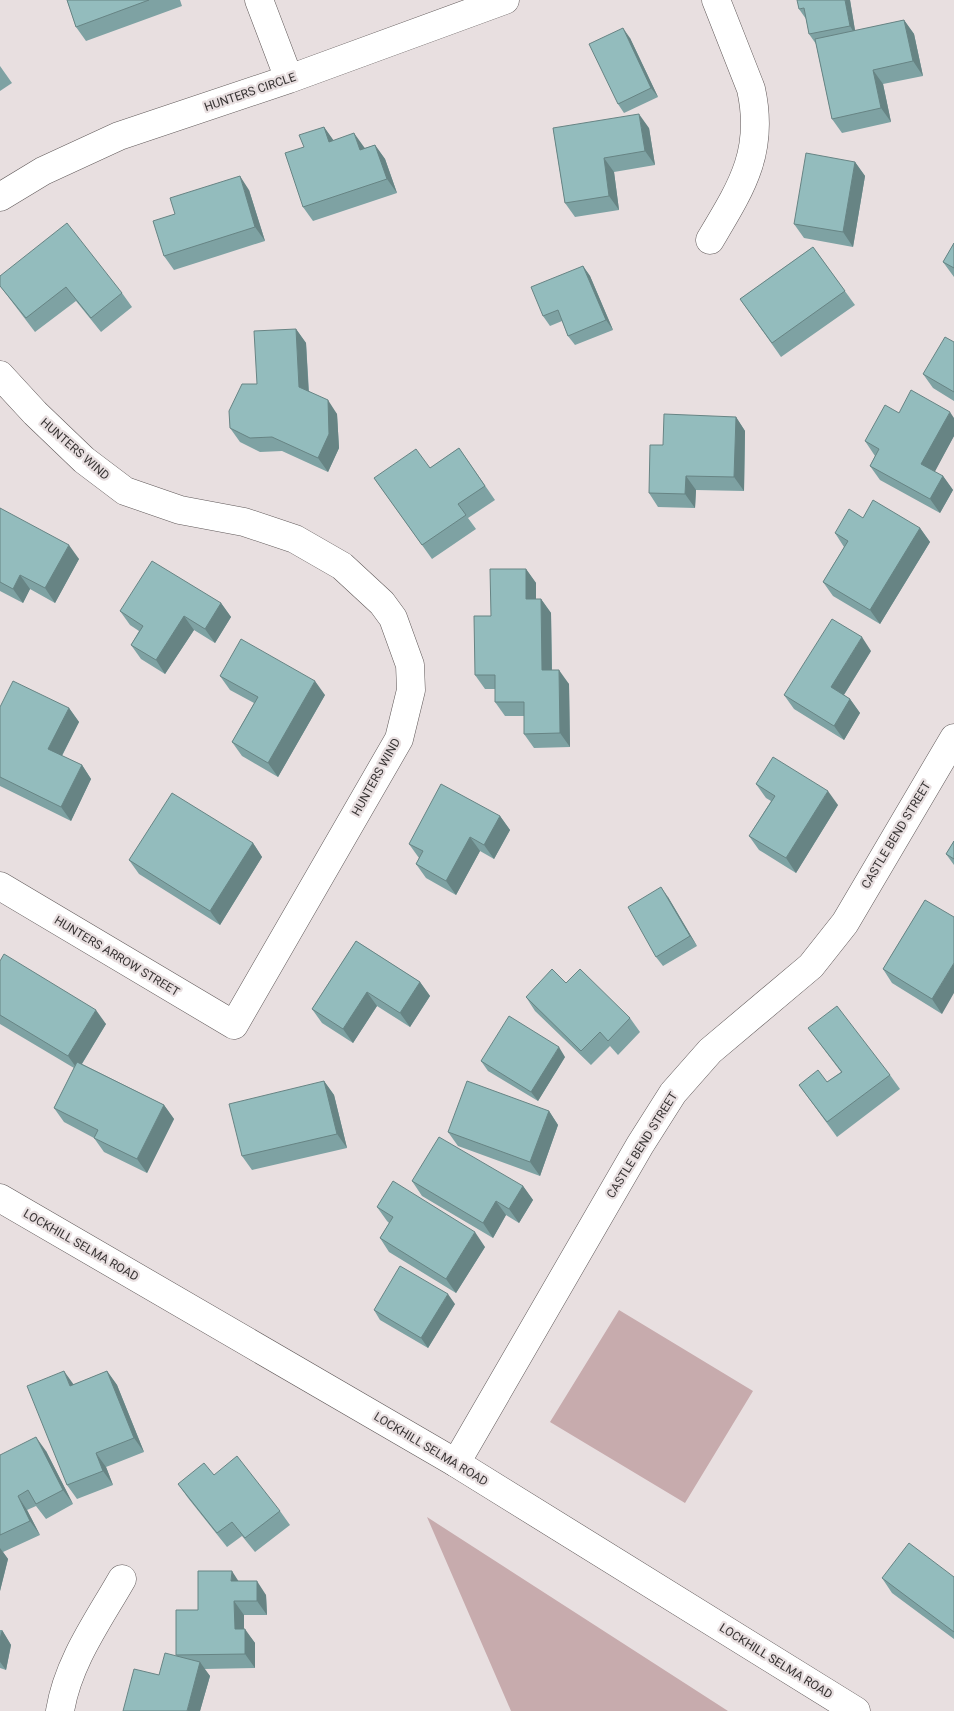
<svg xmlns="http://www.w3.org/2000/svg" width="954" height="1711" viewBox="0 0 954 1711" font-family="Roboto,sans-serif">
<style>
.green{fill:#c7abad}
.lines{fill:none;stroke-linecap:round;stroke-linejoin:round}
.minor-casing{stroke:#605959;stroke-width:29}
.major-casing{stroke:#605959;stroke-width:29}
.minor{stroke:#fff;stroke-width:28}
.major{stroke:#fff;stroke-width:28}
.wall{fill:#7ea2a3}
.shaded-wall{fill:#678484}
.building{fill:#93bcbd;stroke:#678484}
.labels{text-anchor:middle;stroke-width:4.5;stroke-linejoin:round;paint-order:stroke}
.street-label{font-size:12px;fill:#393535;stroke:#e8dfe0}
</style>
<rect width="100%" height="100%" fill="#e8dfe0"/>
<!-- green -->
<path class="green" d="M619,1310l134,81 -68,112 -135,-81z
M427,1517l301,194h-217z"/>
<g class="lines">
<!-- minor casing -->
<g class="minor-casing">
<path id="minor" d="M259,0l30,79
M0,197l43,-26 76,-35 170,-57 216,-79
M710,240c31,-52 55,-88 41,-151l-35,-89
M0,375l35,38 49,47 41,31 55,19 64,12 51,17 47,27 40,37 11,15 17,47 1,25 -12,49 -165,286 -234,-139
M456,1463l184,-318 33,-52 37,-42 101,-85 34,-43 109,-185
M60,1711c8,-49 38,-90 62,-132"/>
</g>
<!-- major casing -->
<g class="major-casing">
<path id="major" d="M0,1198l456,265 400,248"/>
</g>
<!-- minor -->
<use href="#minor" class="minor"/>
<!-- major -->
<use href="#major" class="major"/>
</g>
<!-- wall -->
<path class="wall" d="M67,0h113l2,6 -96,35 -10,-14z
M850,0l5,31 49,-11 10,14 9,42 -40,8 8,38 -49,11 -10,-14 -16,-75 -7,-10 -3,-15 -7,-10z
M630,38l28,59 -34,16 -6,-9z
M0,66l12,17 -12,8z
M324,127l9,13 31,7 1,1 10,-3 10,14 12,34 -84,28 -10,-14 1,-60z
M553,128h96l6,37 -41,7 5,38 -44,7 -10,-14z
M855,162l10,14 -12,71 -49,-9 -10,-14z
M249,190l16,51 -91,29 -10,-14z
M954,243v34l-11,-15z
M813,247l42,58 -74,52 -41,-58z
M583,266l7,10 23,54 -38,15 -7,-9 -6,-15 -12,5 -7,-10z
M0,276l122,17 10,14 -31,25 -25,-31 -41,31 -35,-46z
M296,329l10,14 3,48 28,23 2,34 -11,24 -46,-21 -22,1 -20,-10 -10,-14 27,-44z
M954,342v59l-21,-13 -10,-14z
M899,413l55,5v18l-20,36 9,4 10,14 -13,23 -60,-33 -10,-14 5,-10 -10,-15z
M736,417l9,14 -1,60 -48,-1 -1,18 -37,-1 -9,-14 14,-48z
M459,448l36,52 -27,18 8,11 -44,30 -58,-81 56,-10z
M0,508l79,51 -24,44 -25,-14 -7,14 -23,-12z
M863,518l57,10 10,14 -50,82 -47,-28 -10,-14 21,-35 -9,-14z
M526,569l10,14v16h5l10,14 1,57 17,14 1,63 -36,1 -10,-14v-18h-19l-10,-14v-13h-10l-10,-14 16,-59z
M221,603l10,14 -16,26 -21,-13 -29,44 -24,-15 -10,-14 8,-14 -9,-6 -10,-14z
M871,651l-27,44 6,4 10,14 -16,27 -50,-31 -10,-14z
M220,676l105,19 -47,82 -36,-21 -10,-14 22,-39 -24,-13z
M0,707l69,1 10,14 -17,34 20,9 9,14 -20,42 -71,-35z
M756,784l82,21 -42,68 -37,-23 -10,-14 22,-35 -5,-3z
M500,816l10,14 -16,29 -14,-8 -24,44 -30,-17 -10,-14 3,-6 -10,-14z
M954,841v24l-8,-11z
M253,843l9,14 -42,68 -81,-51 -10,-14z
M668,897l29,49 -34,20 -7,-9z
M925,900l17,114 -50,-31 -9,-14z
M356,941l64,41 10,14 -20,31 -33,-21 -24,37 -31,-20 -10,-14z
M0,961l106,63 -24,40 82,41 10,14 -27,54 -43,-21 -10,-14 -30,-16 -10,-14 20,-40 -74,-44z
M566,983l64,35 10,14 -22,23 -8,-9 -19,19 -56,-54 -9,-14z
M808,1028l82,47 10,14 -63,48 -38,-52 28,-3 14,-10z
M565,1057l-27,44 -50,-30 -7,-10z
M324,1081l10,14 13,53 -95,22 -10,-14z
M549,1111l9,14 -18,51 -82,-30 -10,-14z
M412,1181l111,5 10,14 -14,23 -13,-8 -13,23 -71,-42z
M377,1207l108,40 -29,46 -67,-41 -9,-14 9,-15 -2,-2z
M455,1304l-27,44 -48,-28 -6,-10z
M107,1371l10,14 27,67 -38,15 7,18 -36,14 -10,-14 6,-100z
M46,1451l27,53 -27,15 -10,-13 -9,4 13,25 -37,17 5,7 -8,32v-136z
M214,1475l66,36 10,14 -35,27 -13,-16 -15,11 -39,-49 -10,-14z
M954,1577v62l-62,-46 -10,-15z
M239,1581l27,14 1,20h-23v14l11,14v25l-51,1 6,7 -10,35 -41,-36 18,-19 -1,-1 22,-45z
M0,1630h2l9,15 -5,25 -6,-2z"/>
<!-- shaded-wall -->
<path class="shaded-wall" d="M845,0h5l6,36 -6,-10z
M904,20l10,14 9,42 -10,-15z
M623,28l7,10 28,59 -7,-9z
M873,70l10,14 8,38 -10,-14z
M639,114l10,14 6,37 -10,-14z
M324,127l10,14 -5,1z
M354,133l10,14 6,17 -10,-14z
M375,145l10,14 12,34 -10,-14z
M604,158l10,14 5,38 -10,-14z
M855,162l10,14 -12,71 -10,-15z
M240,176l9,14 16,51 -10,-14z
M583,266l7,10 23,54 -7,-10z
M296,329l10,14 3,58 -10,-14z
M328,400l9,14 2,34 -11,24 -10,-14z
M950,412l4,6v18l-23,43 -10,-15z
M736,417l9,14 -1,60 -10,-14z
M686,476l10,14 -1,18 -10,-14z
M943,476l10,14 -13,23 -10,-14z
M920,528l10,14 -50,82 -10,-14z
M69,545l10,14 -24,44 -10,-15z
M526,569l10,14v30l-10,-14z
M20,575l10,14 -7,14 -10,-14z
M541,599l10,14 1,71 -10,-14z
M221,603l10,14 -16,26 -10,-14z
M184,616l10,14 -29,44 -9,-14z
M862,637l9,14 -31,50 -9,-14z
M559,670l10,14 1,63 -10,-14z
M315,681l10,14 -47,82 -10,-14z
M850,699l10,14 -16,27 -10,-14z
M69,708l10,14 -21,41 -10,-14z
M82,765l9,14 -20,42 -10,-14z
M828,791l10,14 -42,68 -10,-15z
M500,816l10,14 -16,29 -10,-14z
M470,837l10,14 -24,44 -10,-14z
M253,843l9,14 -42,68 -10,-14z
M661,887l7,10 29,49 -7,-10z
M954,963v30l-12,21 -10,-15z
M420,982l10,14 -20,31 -10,-14z
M367,992l10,14 -24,37 -10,-14z
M96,1010l10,14 -28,46 -10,-14z
M559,1047l6,10 -27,44 -7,-9z
M324,1081l10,14 13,53 -10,-14z
M164,1105l10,14 -27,54 -10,-14z
M549,1111l9,14 -18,51 -10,-14z
M523,1186l10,14 -14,23 -10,-14z
M496,1201l10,14 -13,23 -10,-15z
M475,1232l10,15 -29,46 -10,-14z
M448,1294l7,10 -27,44 -7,-10z
M64,1371l10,14 -4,1z
M107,1371l10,14 27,67 -10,-14z
M36,1437l10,14 27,53 -10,-14z
M96,1453l10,14 7,18 -10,-14z
M18,1496l9,14 13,25 -10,-14z
M0,1548l8,11 -8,32z
M232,1571l9,14 -10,-4z
M257,1581l9,14 1,20 -10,-14z
M234,1601l10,14v28l-9,-14z
M245,1629l10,14v25l-10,-14z
M2,1630l9,15 -5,25 -6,-8v-25z
M200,1662l10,14 -10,35h-13z"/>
<!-- building -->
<path class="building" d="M67,0h82l-73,27z
M797,0h48l5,26 -41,8 -5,-26 -5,1z
M904,20l9,41 -40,9 8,38 -49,11 -17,-80z
M623,28l28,60 -33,16 -29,-60z
M639,114l6,37 -41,7 5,38 -44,7 -12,-75z
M324,127l5,15 25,-9 6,17 15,-5 12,34 -84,28 -18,-54 19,-6 -5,-12z
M806,153l49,9 -12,70 -49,-8z
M240,176l15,51 -91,29 -11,-35 22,-7 -5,-16z
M67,223l55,70 -31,25 -25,-31 -40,31 -26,-32v-10z
M954,243v25l-11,-6z
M813,247l32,44 -73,52 -32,-44z
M583,266l23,54 -38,16 -10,-26 -15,6 -12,-29z
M296,329l3,58 29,13 1,34 -11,24 -46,-21 -22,1 -20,-10 -1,-17 13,-27h15l-3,-53z
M945,337l9,5v50l-31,-18z
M911,390l39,22 -29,52 22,12 -13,23 -60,-33 9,-17 -14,-8 20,-36 14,8z
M664,414l72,3 -2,60 -48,-1 -1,18 -36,-1 1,-48h13z
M459,448l26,38 -27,18 8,11 -44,30 -48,-67 42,-29 14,19z
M873,500l47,28 -50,82 -47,-28 25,-41 -13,-8 14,-24 14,9z
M0,508l69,37 -24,43 -25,-13 -7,14 -13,-7z
M152,561l69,42 -16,26 -21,-13 -28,44 -25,-15 12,-19 -23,-15z
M490,569h36v30h15l1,71h17l1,63 -36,1v-32h-29v-27h-20l-1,-59h17z
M832,619l30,18 -31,50 19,12 -16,27 -50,-31z
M241,639l74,42 -47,82 -36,-21 26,-45 -38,-21z
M13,681l56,27 -21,41 34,16 -21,42 -61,-30v-70z
M773,757l55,34 -42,67 -37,-22 26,-40 -19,-12z
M441,784l59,32 -16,29 -14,-8 -24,44 -30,-17 7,-13 -14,-7z
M172,793l81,50 -43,68 -81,-51z
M954,841v18l-8,-5z
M661,887l29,49 -34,21 -28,-50z
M925,900l29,17v46l-22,36 -49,-30z
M356,941l64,41 -20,31 -33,-21 -24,37 -31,-20z
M4,954l92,56 -28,46 -68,-41v-54z
M552,969l14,14 14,-14 50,49 -22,23 -8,-9 -19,19 -55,-54z
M837,1006l53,69 -63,47 -28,-37 19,-15 9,12 15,-10 -34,-44z
M509,1016l50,31 -28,45 -50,-31z
M77,1062l87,43 -27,54 -43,-21 4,-8 -44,-22z
M324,1081l13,53 -95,22 -13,-52z
M467,1081l82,30 -19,51 -82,-30z
M439,1137l84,49 -14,23 -13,-8 -13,22 -71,-42z
M393,1181l82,51 -29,47 -66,-41 13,-21 -16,-10z
M400,1266l48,28 -27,44 -47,-28z
M64,1371l6,15 37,-15 27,67 -38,15 7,18 -36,14 -40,-99z
M36,1437l27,53 -27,14 -8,-14 -10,6 12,25 -30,14v-80z
M237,1456l43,55 -35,27 -13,-16 -15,11 -39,-49 26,-21 10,12z
M909,1543l45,34v55l-72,-54z
M198,1571h34l-1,10h26v20h-23l1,28h10v25l-69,1v-45h22z
M165,1653l35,9 -13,49h-64l11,-42 25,6z"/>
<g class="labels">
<!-- street labels -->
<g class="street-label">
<text transform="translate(250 92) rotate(-19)" y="4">HUNTERS CIRCLE</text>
<text transform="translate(75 449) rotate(41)" y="4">HUNTERS WIND</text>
<text transform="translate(376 777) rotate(-61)" y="4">HUNTERS WIND</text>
<text transform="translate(896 835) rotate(-59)" y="4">CASTLE BEND STREET</text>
<text transform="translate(117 956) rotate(31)" y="4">HUNTERS ARROW STREET</text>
<text transform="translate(642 1145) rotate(-58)" y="4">CASTLE BEND STREET</text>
<text transform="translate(81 1245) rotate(30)" y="4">LOCKHILL SELMA ROAD</text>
<text transform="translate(431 1449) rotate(31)" y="4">LOCKHILL SELMA ROAD</text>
<text transform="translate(776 1661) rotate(32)" y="4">LOCKHILL SELMA ROAD</text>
</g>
</g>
</svg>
